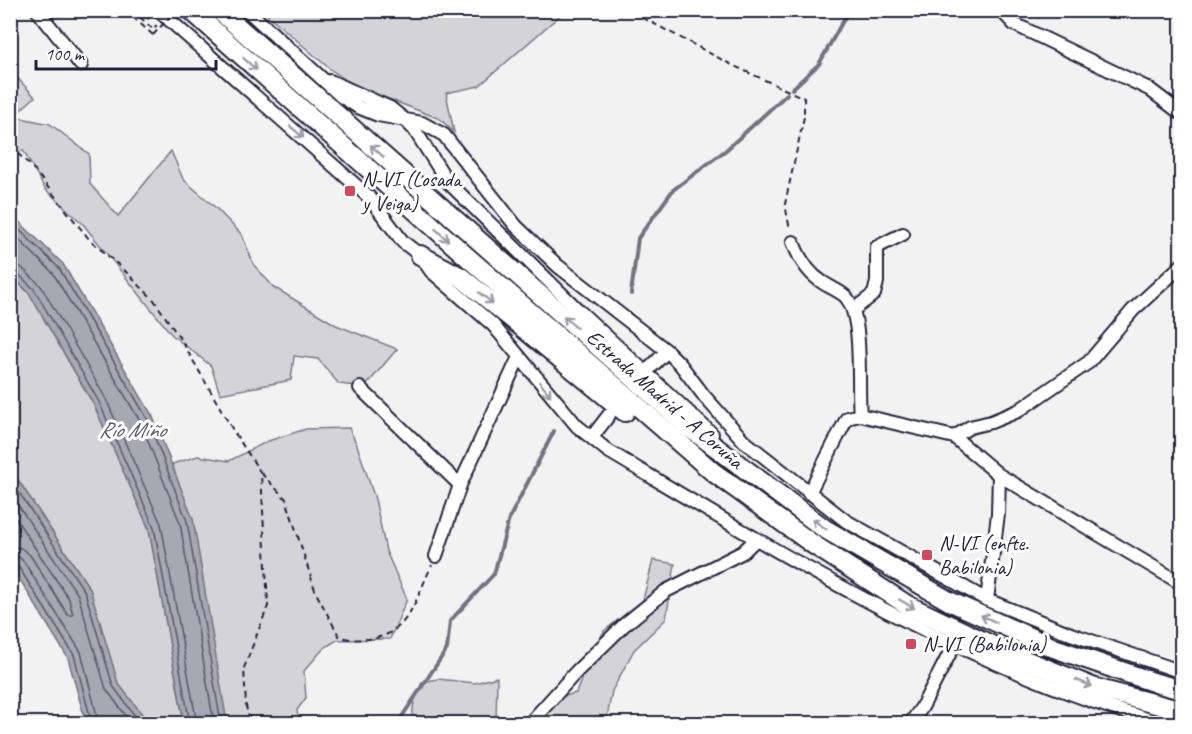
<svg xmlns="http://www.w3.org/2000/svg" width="1192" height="734" viewBox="0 0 1192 734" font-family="Caveat,sans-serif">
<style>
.green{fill:#d3d3d8;stroke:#7a7a8a;stroke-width:1.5}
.water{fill:#a8a8b2;stroke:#727282;stroke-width:1.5}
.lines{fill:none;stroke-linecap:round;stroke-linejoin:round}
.shore{stroke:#58586b;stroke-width:1.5}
.stream{stroke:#727282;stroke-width:4}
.minor-casing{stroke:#22223b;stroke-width:16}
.highway-casing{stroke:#22223b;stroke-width:22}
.path{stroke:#22223b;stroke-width:2;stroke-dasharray:6 4.5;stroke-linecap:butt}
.minor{stroke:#fff;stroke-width:12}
.highway{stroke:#fff;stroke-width:18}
.path-bridge{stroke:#22223b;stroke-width:2;stroke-dasharray:6 4.5;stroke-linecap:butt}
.oneway{stroke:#9c9ca7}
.poi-dot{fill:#d1495b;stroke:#fff;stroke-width:2}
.labels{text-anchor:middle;stroke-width:6;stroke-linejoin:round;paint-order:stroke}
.poi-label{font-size:21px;fill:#22223b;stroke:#fff;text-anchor:start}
.street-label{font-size:21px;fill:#22223b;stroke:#fff}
.water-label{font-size:22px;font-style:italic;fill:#58586b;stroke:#fff}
</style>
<rect width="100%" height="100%" fill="#f2f2f3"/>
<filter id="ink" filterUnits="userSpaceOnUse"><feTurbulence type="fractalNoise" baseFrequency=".0167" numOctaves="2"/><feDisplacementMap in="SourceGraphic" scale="12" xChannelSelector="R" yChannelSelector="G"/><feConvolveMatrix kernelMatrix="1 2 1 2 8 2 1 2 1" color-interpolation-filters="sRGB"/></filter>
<g filter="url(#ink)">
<!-- green -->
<path class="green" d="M263,11h302l-86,75 -33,7 8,39 -14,-13 -69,-27 -22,-10 -19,-13z
M10,70l25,27 -19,17 -5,-6z
M11,116l39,8 39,30 1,30 28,32 53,-65 12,28 33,29 26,27 12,30 22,25 1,-1 59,36 61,24 -32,38 -26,-3 -21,-25 -24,-3 -3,24 -71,14 -9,-28 -39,-31 -89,-111 -38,-35 -22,-39 -12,7z
M10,275l19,18 65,112 55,124 35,194h-35l-31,-39 -28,-95 -72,-109 -7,-16z
M349,428l8,17 18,54 11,52 21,48 -17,40 -53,1 -13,8 -20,23 2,27 -9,12 2,13h-81l-41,-243 -5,-16 26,-8 31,5 39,-20 38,-12z
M653,560l22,4 -9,55 -32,31 -22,41 -6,32 -67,1 13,-25 24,-6 12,-32 16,-30 39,-31z
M497,677l-1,46h-85l3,-21 8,-20 16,-3 37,4z"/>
<!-- water -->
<path class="water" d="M10,213l53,51 90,153 40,102 34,204h-43l-35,-194 -55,-124 -65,-112 -18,-18z
M11,464l7,16 72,109 28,94 31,40h-63l-18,-65 -57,-93z"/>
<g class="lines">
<!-- shore -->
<path class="shore" d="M10,221l49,47 89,152 39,101 34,203
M10,231l43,42 88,150 39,100 34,201
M10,264l10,2 21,20 65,113 55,125 36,200
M10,271l7,2 17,16 65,113 55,125 36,197
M10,479l75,113 28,94 28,38
M10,493l68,102 28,94 26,35
M10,510l59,89 4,16h-5l-38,-60 -9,-7 -11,-2
M10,555l9,2 5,5 57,90 18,72
M10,563l8,3 56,89 18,69"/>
<!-- stream -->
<path class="stream" d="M792,89l27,-25 30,-54
M631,294l7,-56 35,-48 53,-40 61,-56
M397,724l50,-75 3,-28 44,-47 15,-55 45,-88"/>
<!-- minor casing -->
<g class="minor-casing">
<path id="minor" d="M37,10l44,55
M158,10l211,187 34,45 17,13 11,16 62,54 84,101 31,25c178,106 354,216 556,273
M247,10l95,87 16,10 20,8 44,8 22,12 72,91 42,40 109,85 13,13 25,33 39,44 102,80 141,79 84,34 111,38
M1001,10l13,14 135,65 33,25
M330,81l60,27 15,12 9,9 33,52 131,129 134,124
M793,242c6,16 15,31 29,40 7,5 18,9 24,15 18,21 11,90 14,118l-13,3 -38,75
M853,310l21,-16 3,-12v-35l26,-13
M650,368l17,-17
M360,388l100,97
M860,415l94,22 45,38 -1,39 -11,86
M592,437l17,-22
M954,437l16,-10 21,-5 27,-11 71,-49 44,-52 49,-45
M999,475l183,109
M436,556l24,-71 59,-128
M529,724l47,-52 48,-47 42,-34 77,-39 13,-13
M910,724l12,-17 32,-62"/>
</g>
<!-- highway casing -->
<g class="highway-casing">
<path id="highway" d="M191,10l274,245 248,217 101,73 95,61 99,47 87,35 87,23
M219,10l471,418 135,101 124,72 105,47 102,35 26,7
M420,255l41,22 164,135"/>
</g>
<!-- path -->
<path class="path" d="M125,10l28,25
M132,10l22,20 2,-4 -1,-1
M139,10l10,9
M623,10l26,11 83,44 72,33v19l-19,87 5,26
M10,146l21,20 58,73 34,30 31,31 29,43 51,89 27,41 7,133 -24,62 2,38 4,18
M261,473l25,26 30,94 23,43c10,4 18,4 28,3 42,-2 49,-42 65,-74"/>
<!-- minor -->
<use href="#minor" class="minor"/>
<!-- highway -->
<use href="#highway" class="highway"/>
<!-- path-bridge -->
<path class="path-bridge" d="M153,35l23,-25"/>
</g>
<!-- one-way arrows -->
<defs><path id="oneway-shaft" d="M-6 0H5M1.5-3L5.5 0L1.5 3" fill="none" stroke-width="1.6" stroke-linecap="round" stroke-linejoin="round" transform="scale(1.5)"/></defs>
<g class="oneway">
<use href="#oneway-shaft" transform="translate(250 64) rotate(42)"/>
<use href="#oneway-shaft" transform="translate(297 132) rotate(40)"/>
<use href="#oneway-shaft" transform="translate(377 151) rotate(-138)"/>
<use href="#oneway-shaft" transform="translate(442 235) rotate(42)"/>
<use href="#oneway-shaft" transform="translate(486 298) rotate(38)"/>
<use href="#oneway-shaft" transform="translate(570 322) rotate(-138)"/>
<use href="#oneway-shaft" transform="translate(545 389) rotate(51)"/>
<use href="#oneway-shaft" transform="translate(819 524) rotate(-144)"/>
<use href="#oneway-shaft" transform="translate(907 604) rotate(30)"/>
<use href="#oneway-shaft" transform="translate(989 619) rotate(-156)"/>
<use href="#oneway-shaft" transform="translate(1084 683) rotate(22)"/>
</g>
</g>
<!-- markers -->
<g class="poi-dot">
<rect x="344" y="185" width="12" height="12" rx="3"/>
<rect x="921" y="549" width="12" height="12" rx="3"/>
<rect x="905" y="638" width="12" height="12" rx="3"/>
</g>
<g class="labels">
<!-- poi labels -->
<g class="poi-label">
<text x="362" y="186">N-VI (Losada<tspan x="362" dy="24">y Veiga)</tspan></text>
<text x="939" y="550">N-VI (enfte.<tspan x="939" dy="24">Babilonia)</tspan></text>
<text x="923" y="651">N-VI (Babilonia)</text>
</g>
<!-- street labels -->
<g class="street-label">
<text transform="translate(665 399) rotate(41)" y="7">Estrada Madrid - A Coruña</text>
</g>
<!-- water labels -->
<g class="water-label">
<text x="132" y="437">Río Miño</text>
</g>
</g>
<!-- margin -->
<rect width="1192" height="734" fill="none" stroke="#fff" stroke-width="36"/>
<rect x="18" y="18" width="1156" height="698" fill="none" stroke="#22223b" stroke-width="2" filter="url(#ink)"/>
<!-- scale -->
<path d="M36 60v9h180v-9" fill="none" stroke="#22223b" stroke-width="3"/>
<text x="45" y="60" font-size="18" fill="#22223b" stroke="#ffffff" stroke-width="4.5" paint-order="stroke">100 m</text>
</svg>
